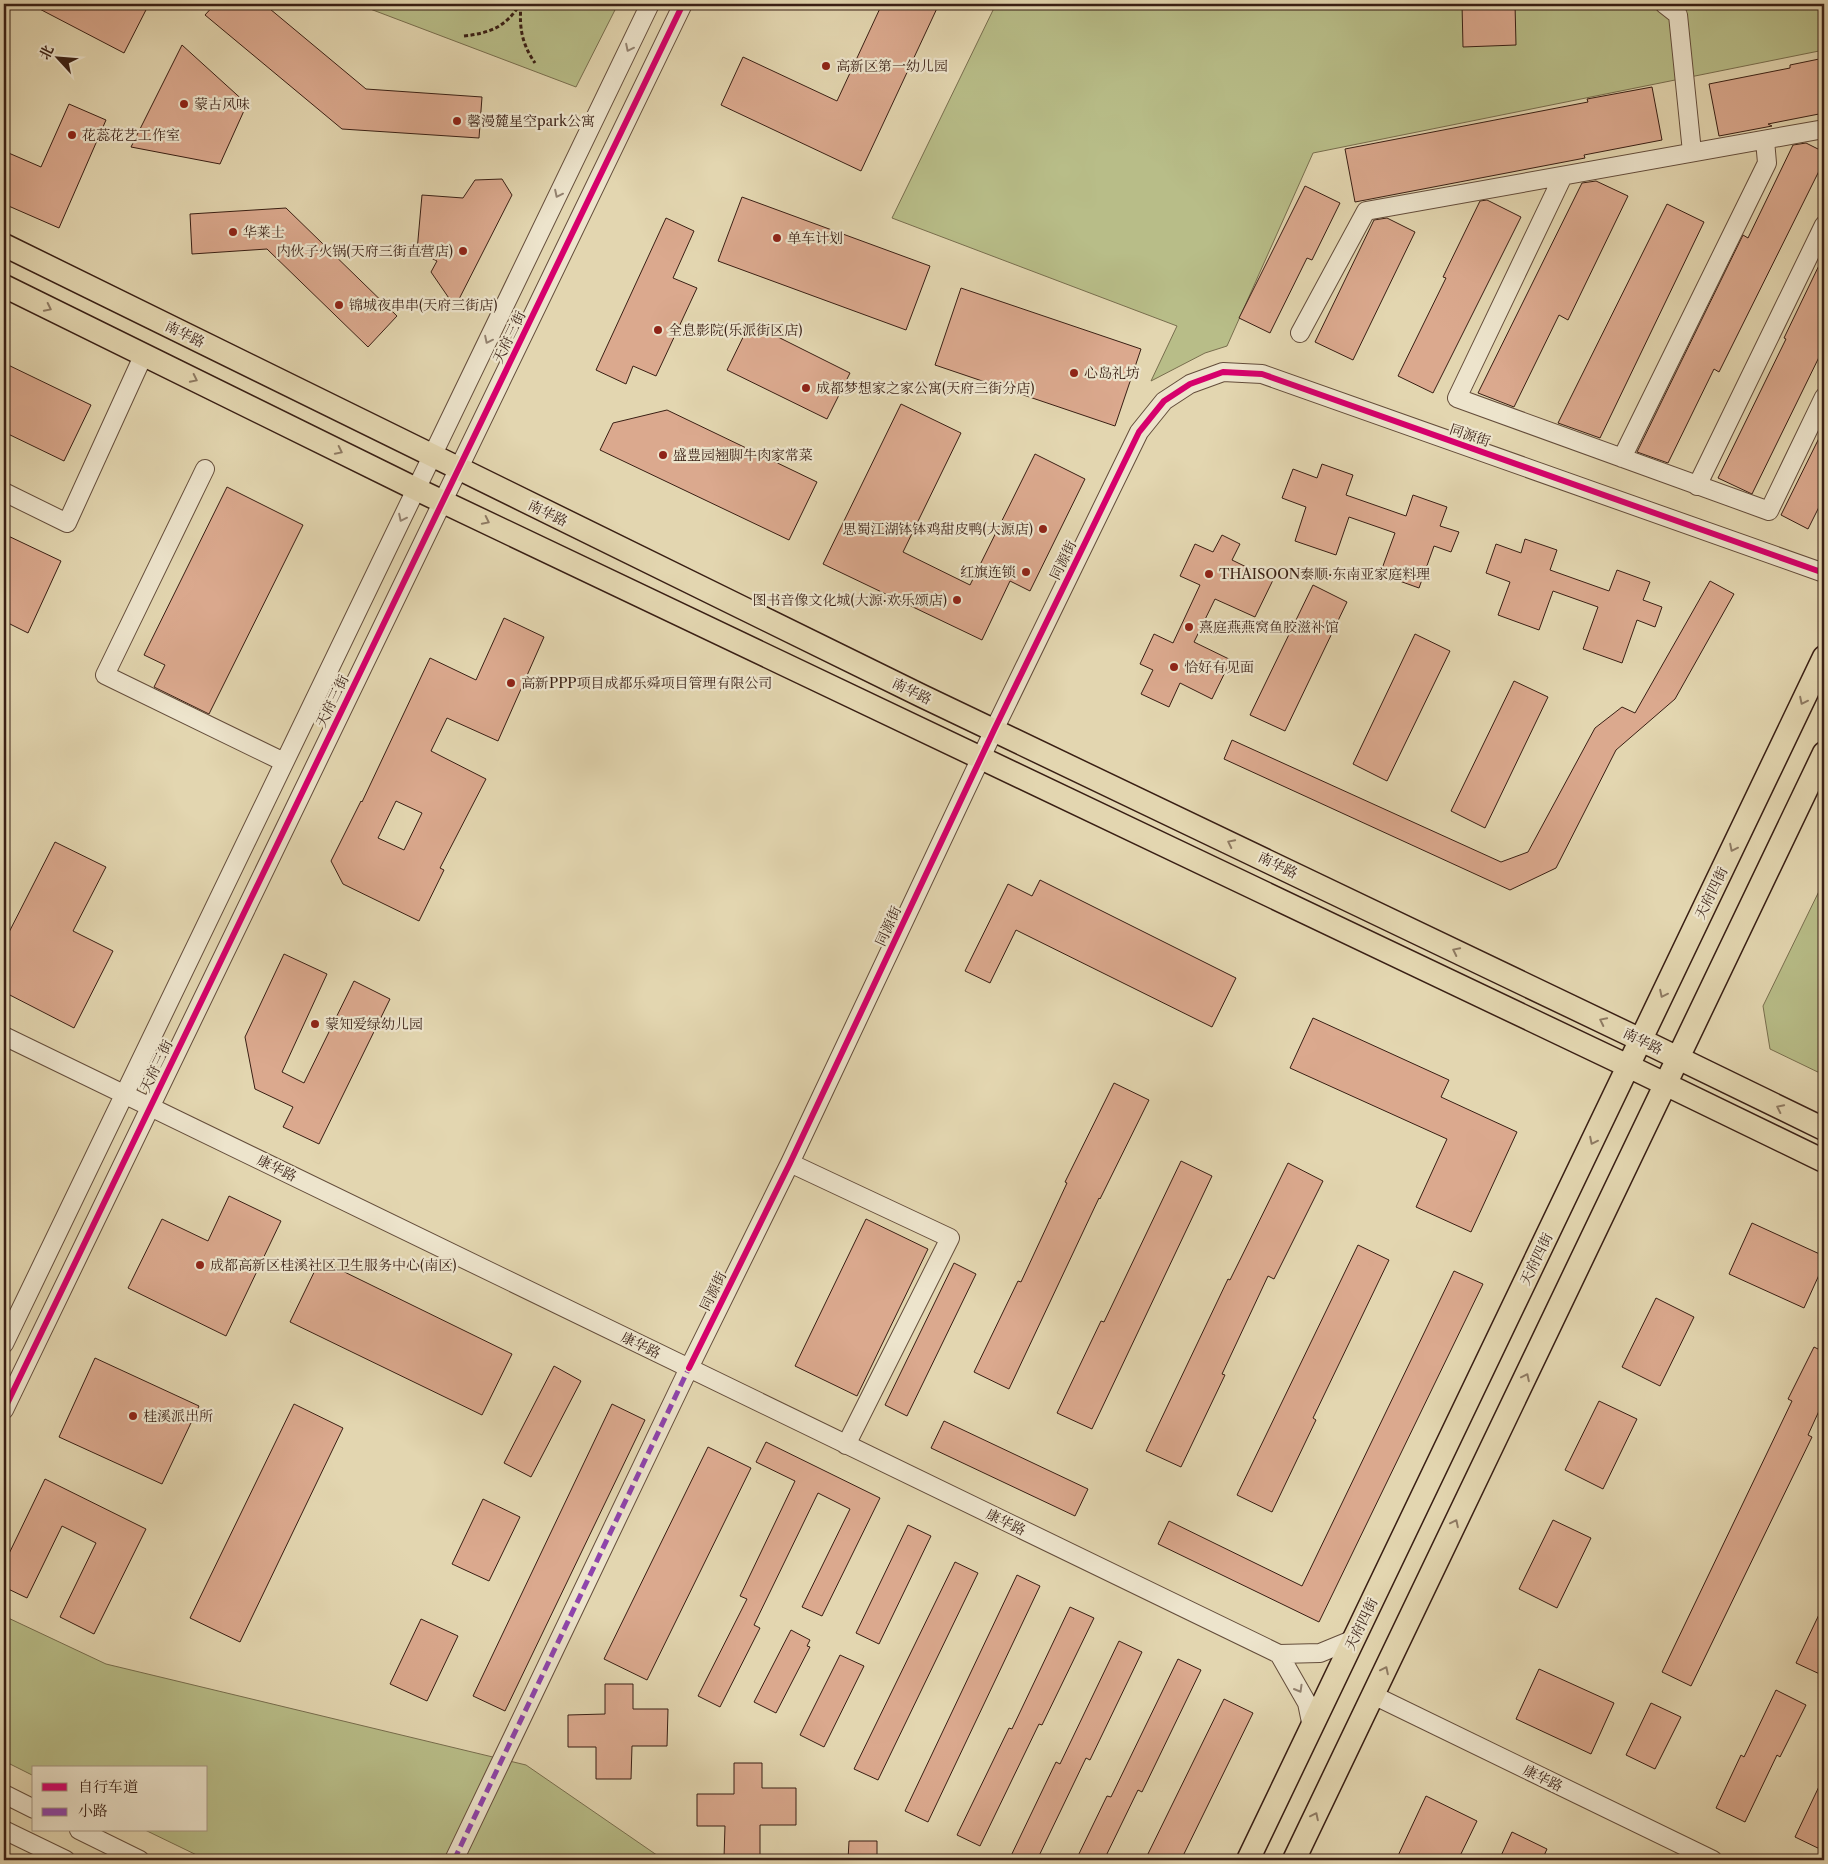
<svg xmlns="http://www.w3.org/2000/svg" width="1828" height="1864" viewBox="0 0 1828 1864" font-family="'Libre Caslon Text','Noto Serif SC',serif">
<style>
.green{fill:#b8bd88;stroke:#786e4e}
.building{fill:#dba98e;stroke:#391f14;fill-rule:evenodd}
.lines{fill:none;stroke-linecap:round;stroke-linejoin:round}
.minor-casing{stroke:#644d3b;stroke-width:20}
.major-casing{stroke:#391f14;stroke-width:25}
.path{stroke:#391f14;stroke-width:3;stroke-dasharray:4 2.5;stroke-linecap:butt}
.minor{stroke:#ede4cc;stroke-width:18}
.major{stroke:#e3d6b0;stroke-width:22}
.quiet{stroke:#8e44ad;stroke-width:5;stroke-dasharray:10 5;stroke-linecap:butt}
.cycleway-casing{stroke:#ede4cc;stroke-width:9}
.cycleway{stroke:#d6006c;stroke-width:6}
.oneway{stroke:#938270}
.oneway2{stroke:#8e7a62}
.poi-dot{fill:#8f2418;stroke:#ede4cc;stroke-width:2}
.labels{text-anchor:middle;stroke-width:4.5;stroke-linejoin:round;paint-order:stroke}
.poi-label{font-size:14px;fill:#391f14;stroke:#ede4cc;text-anchor:start}
.street-label{font-size:14px;fill:#391f14;stroke:#ede4cc}
</style>
<rect width="100%" height="100%" fill="#e3d6b0"/>
<filter id="stains"><feTurbulence type="fractalNoise" baseFrequency=".004" numOctaves="4"/><feColorMatrix values="0 0 0 0 .2 0 0 0 0 .09 0 0 0 0 .02 0 0 0 .5 -.17"/></filter>
<radialGradient id="worn" r=".72"><stop offset=".6" stop-color="#630" stop-opacity="0"/><stop offset="1" stop-color="#630" stop-opacity=".3"/></radialGradient>
<!-- green -->
<path class="green" d="M357,4h261l-42,83z
M996,4h828v46l-511,103 -86,193 -22,7 -54,28 26,-55 -285,-108z
M1824,881v194l-54,-26 -7,-43z
M4,1616l102,48 420,101 138,95h-457l-62,-30h61v-62h-172v8l-30,-15z"/>
<!-- building -->
<path class="building" d="M30,4h119l-25,49z
M215,4h49l102,85 116,8 -3,41 -137,-9 -137,-114z
M882,4h57l-78,167 -140,-66 22,-48 94,44z
M1462,4h53l1,41 -53,2z
M182,45l65,59 -27,60 -89,-17z
M1824,58v55l-56,11 4,2 -53,10 -10,-52 81,-16v-3z
M1652,87l10,53 -78,15 1,3 -230,44 -10,-53 243,-47 -1,-3z
M69,104l37,16 -47,108 -55,-24v-53l37,16z
M1806,143l18,9v9l-105,211 -5,-3 -46,94 -31,-11 106,-217 5,3 45,-93z
M502,179l10,16 -57,112 -24,-35 6,-11 -20,-10 5,-56 41,3 12,-18z
M1596,181l32,15 -60,124 -9,-5 -45,92 -36,-14 104,-210z
M1305,186l35,17 -28,57 -5,-2 -37,75 -31,-15z
M742,197l188,69 -24,64 -188,-69z
M1487,200l34,17 -88,176 -35,-17 48,-98 -3,-1 37,-76z
M1667,204l37,18 -104,216 -42,-15z
M286,208l111,108 -29,31 -101,-98 -75,5 -2,-40z
M666,218l28,13 -21,47 24,10 -41,88 -23,-10 -7,18 -30,-14z
M1387,218l28,14 -62,128 -38,-18 59,-122z
M1824,255v92l-72,147 -34,-16 68,-139 -2,-1z
M961,288l180,61 -26,77 -180,-61z
M750,323l100,50 -23,46 -100,-49z
M4,363l87,42 -27,56 -60,-29z
M901,404l60,29 -58,119 67,33 65,-131 50,25 -55,112 -20,-10 -28,59 -159,-76z
M667,410l150,72 -28,58 -189,-90 13,-27z
M1824,428v69l-16,32 -27,-14z
M1322,464l31,11 -7,20 60,21 7,-21 34,12 -7,19 19,6 -8,20 -17,-6 -15,42 -39,-14 15,-41 -46,-16 -13,38 -41,-14 11,-34 -24,-9 11,-29 24,9z
M227,487l76,38 -94,189 -55,-27 11,-22 -21,-10z
M4,534l57,27 -33,72 -24,-12z
M1222,535l18,9 -8,16 41,20 -18,37 -40,-18 -21,43 37,18 -19,39 -32,-16 -11,24 -28,-13 12,-24 -13,-6 14,-30 19,9 27,-58 -20,-9 15,-32 18,8z
M1525,539l32,11 -7,20 59,21 8,-21 33,12 -7,18 19,7 -7,20 -18,-7 -15,43 -39,-14 15,-42 -45,-16 -14,39 -41,-15 12,-33 -24,-9 10,-29 25,9z
M1710,581l24,13 -59,105 -59,51 -60,118 -46,22 -286,-131 8,-19 269,122 27,-10 67,-124 27,-21 13,6z
M1313,585l34,17 -62,129 -35,-16z
M504,618l40,19 -46,104 -51,-23 -16,33 55,28 -46,89 4,2 -25,51 -76,-37 -12,-23 30,-60 1,1 68,-144 46,22zM396,801l26,12 -18,37 -26,-12z
M1415,634l35,17 -63,130 -34,-17z
M1514,681l34,16 -63,131 -34,-17z
M55,842l51,25 -33,64 40,20 -39,77 -70,-36v-50z
M1040,880l196,98 -24,49 -196,-97 -26,53 -25,-12 43,-87 24,12z
M284,954l43,20 -45,98 22,11 50,-102 36,18 -71,145 -36,-17 10,-20 -38,-18 -10,-52z
M1313,1018l136,62 -8,17 76,35 -46,100 -55,-25 31,-68 -157,-71z
M1114,1083l35,17 -49,99 -1,-1 -90,191 -35,-17 44,-91 3,1 46,-99 -2,-1z
M1181,1161l31,15 -120,253 -35,-16 44,-92 3,1z
M1288,1163l35,18 -49,98 -6,-3 -46,98 3,1 -44,92 -35,-16 82,-172 2,1z
M229,1196l52,25 -55,115 -98,-48 34,-69 46,22z
M866,1219l62,30 -71,147 -62,-30z
M1752,1223l72,33v8l-20,44 -75,-34z
M1358,1245l31,15 -76,158 3,2 -44,92 -35,-17z
M320,1260l192,94 -30,61 -192,-93z
M954,1263l22,11 -69,142 -22,-11z
M1454,1271l29,13 -164,338 -161,-78 11,-23 133,65z
M1656,1298l38,19 -34,69 -38,-19z
M1814,1347l10,5v48l-16,35 4,2 -121,249 -29,-14 130,-271 -4,-2z
M95,1358l104,48 -37,78 -103,-47z
M554,1366l27,15 -50,96 -27,-14z
M1599,1401l38,18 -34,70 -38,-19z
M294,1404l49,24 -103,214 -50,-24z
M612,1404l33,16 -140,291 -32,-15z
M944,1421l144,68 -13,27 -144,-68z
M766,1442l114,56 -58,118 -20,-9 48,-98 -32,-16 -64,132 6,3 -40,79 -22,-11 49,-97 -7,-3 55,-115 -39,-19z
M708,1447l43,21 -104,212 -43,-21z
M45,1479l101,50 -52,105 -34,-17 36,-74 -34,-17 -35,72 -23,-11v-23z
M483,1499l37,18 -31,64 -37,-17z
M1553,1520l38,18 -34,70 -38,-19z
M908,1525l23,11 -52,108 -23,-11z
M955,1562l23,11 -100,207 -24,-11z
M1017,1575l23,11 -112,236 -23,-11z
M1824,1604v72l-28,-13z
M1070,1607l24,11 -52,107 -3,-1 -59,122 -23,-11 52,-107 3,1z
M421,1619l37,17 -31,65 -37,-17z
M791,1630l19,10 -3,6 3,1 -34,66 -22,-11z
M1119,1641l23,11 -52,108 -4,-2 -49,102h-28l47,-98 4,2z
M840,1655l24,11 -40,81 -24,-12z
M1178,1659l23,11 -59,122 -4,-2 -34,70h-28l31,-64 4,1z
M1539,1669l75,34 -23,51 -75,-35z
M605,1684h28v25h35l-1,37h-35l-1,33h-35v-32h-28v-32l37,-1z
M1776,1690l30,15 -26,52 -3,-2 -32,67 -29,-14 25,-53 3,2z
M1224,1699l29,14 -72,147h-36z
M1651,1703l30,14 -26,52 -29,-14z
M734,1763h28v25h34v37h-36v33h-36l1,-32h-28v-32h37z
M1824,1776v75l-29,-14z
M1426,1796l51,25 -19,39h-62z
M1512,1832l35,17 -5,11h-43z
M849,1841h28v19h-29z"/>
<g class="lines">
<!-- minor casing -->
<g class="minor-casing">
<path id="minor" d="M1664,4l14,11 14,137
M1563,176l-106,222 312,113 55,-114
M1300,333l66,-122 458,-82
M1622,458l145,-295 -2,-23
M205,469l-100,206 179,87
M1697,486l127,-261
M4,492l63,31 77,-169
M4,1036l1275,618 41,-1 34,-14
M790,1163l160,75 -104,207
M4,1344l646,-1340
M4,1410l679,-1406
M1279,1654l28,49 5,24
M1373,1695l340,165
M4,1794l30,15
M4,1830l62,30
M79,1830l61,30
M454,1860l235,-492 101,-205 204,-433 145,-298 25,-31 26,-17 33,-12 39,2 562,199"/>
</g>
<!-- major casing -->
<g class="major-casing">
<path id="major" d="M4,245l918,451 719,344 183,89
M4,286l412,203 1212,577 196,95
M1248,1860l576,-1203
M1294,1860l530,-1107"/>
</g>
<!-- path -->
<path class="path" d="M521,5c-2,23 1,39 14,58
M464,36c26,-3 42,-9 56,-32"/>
<!-- minor -->
<use href="#minor" class="minor"/>
<!-- major -->
<use href="#major" class="major"/>
<!-- quiet -->
<path class="quiet" d="M454,1860l235,-492"/>
<!-- cycleway casing -->
<g class="cycleway-casing">
<path id="cycleway" d="M689,1368l101,-205 204,-433 145,-298 25,-31 26,-17 33,-12 39,2 562,199
M4,1410l679,-1406"/>
</g>
<!-- cycleway -->
<use href="#cycleway" class="cycleway"/>
</g>
<!-- one-way arrows -->
<defs><path id="oneway-chevron" d="M-2-3.5L2.5 0L-2 3.5" fill="none" stroke-width="1.6" stroke-linecap="round" stroke-linejoin="round" transform="scale(1.25)"/></defs>
<g class="oneway">
<use href="#oneway-chevron" transform="translate(629 48) rotate(116)"/>
<use href="#oneway-chevron" transform="translate(558 194) rotate(116)"/>
<use href="#oneway-chevron" transform="translate(488 340) rotate(116)"/>
<use href="#oneway-chevron" transform="translate(402 518) rotate(116)"/>
<use href="#oneway-chevron" transform="translate(1299 1689) rotate(60)"/>
</g>
<g class="oneway2">
<use href="#oneway-chevron" transform="translate(48 308) rotate(26)"/>
<use href="#oneway-chevron" transform="translate(194 379) rotate(26)"/>
<use href="#oneway-chevron" transform="translate(339 451) rotate(26)"/>
<use href="#oneway-chevron" transform="translate(486 521) rotate(26)"/>
<use href="#oneway-chevron" transform="translate(1803 701) rotate(116)"/>
<use href="#oneway-chevron" transform="translate(1231 843) rotate(-154)"/>
<use href="#oneway-chevron" transform="translate(1733 848) rotate(116)"/>
<use href="#oneway-chevron" transform="translate(1456 951) rotate(-154)"/>
<use href="#oneway-chevron" transform="translate(1663 994) rotate(116)"/>
<use href="#oneway-chevron" transform="translate(1603 1021) rotate(-154)"/>
<use href="#oneway-chevron" transform="translate(1780 1108) rotate(-154)"/>
<use href="#oneway-chevron" transform="translate(1593 1141) rotate(116)"/>
<use href="#oneway-chevron" transform="translate(1526 1377) rotate(-64)"/>
<use href="#oneway-chevron" transform="translate(1455 1523) rotate(-64)"/>
<use href="#oneway-chevron" transform="translate(1385 1670) rotate(-64)"/>
<use href="#oneway-chevron" transform="translate(1315 1816) rotate(-64)"/>
</g>
<!-- markers -->
<g class="poi-dot">
<circle cx="826" cy="66" r="5"/>
<circle cx="184" cy="104" r="5"/>
<circle cx="457" cy="121" r="5"/>
<circle cx="72" cy="135" r="5"/>
<circle cx="233" cy="232" r="5"/>
<circle cx="777" cy="238" r="5"/>
<circle cx="463" cy="251" r="5"/>
<circle cx="339" cy="305" r="5"/>
<circle cx="658" cy="330" r="5"/>
<circle cx="1074" cy="373" r="5"/>
<circle cx="806" cy="388" r="5"/>
<circle cx="663" cy="455" r="5"/>
<circle cx="1043" cy="529" r="5"/>
<circle cx="1026" cy="572" r="5"/>
<circle cx="1209" cy="574" r="5"/>
<circle cx="957" cy="600" r="5"/>
<circle cx="1189" cy="627" r="5"/>
<circle cx="1174" cy="667" r="5"/>
<circle cx="511" cy="683" r="5"/>
<circle cx="315" cy="1024" r="5"/>
<circle cx="200" cy="1265" r="5"/>
<circle cx="133" cy="1416" r="5"/>
</g>
<g class="labels">
<!-- poi labels -->
<g class="poi-label">
<text x="836" y="71">高新区第一幼儿园</text>
<text x="194" y="109">蒙古风味</text>
<text x="467" y="126">馨漫麓星空park公寓</text>
<text x="82" y="140">花蕊花艺工作室</text>
<text x="243" y="237">华莱士</text>
<text x="787" y="243">单车计划</text>
<text x="453" y="256" text-anchor="end">内伙子火锅(天府三街直营店)</text>
<text x="349" y="310">锦城夜串串(天府三街店)</text>
<text x="668" y="335">全息影院(乐派街区店)</text>
<text x="1084" y="378">心岛礼坊</text>
<text x="816" y="393">成都梦想家之家公寓(天府三街分店)</text>
<text x="673" y="460">盛豊园翘脚牛肉家常菜</text>
<text x="1033" y="534" text-anchor="end">思蜀江湖钵钵鸡甜皮鸭(大源店)</text>
<text x="1016" y="577" text-anchor="end">红旗连锁</text>
<text x="1219" y="579">THAISOON泰顺·东南亚家庭料理</text>
<text x="947" y="605" text-anchor="end">图书音像文化城(大源·欢乐颂店)</text>
<text x="1199" y="632">熹庭燕燕窝鱼胶滋补馆</text>
<text x="1184" y="672">恰好有见面</text>
<text x="521" y="688">高新PPP项目成都乐舜项目管理有限公司</text>
<text x="325" y="1029">蒙知爱绿幼儿园</text>
<text x="210" y="1270">成都高新区桂溪社区卫生服务中心(南区)</text>
<text x="143" y="1421">桂溪派出所</text>
</g>
<!-- street labels -->
<g class="street-label">
<text transform="translate(185 334) rotate(26)" y="5">南华路</text>
<text transform="translate(509 337) rotate(-64)" y="5">天府三街</text>
<text transform="translate(1470 435) rotate(19)" y="5">同源街</text>
<text transform="translate(548 513) rotate(26)" y="5">南华路</text>
<text transform="translate(1063 560) rotate(-64)" y="5">同源街</text>
<text transform="translate(912 691) rotate(26)" y="5">南华路</text>
<text transform="translate(332 701) rotate(-64)" y="5">天府三街</text>
<text transform="translate(1278 865) rotate(26)" y="5">南华路</text>
<text transform="translate(1711 893) rotate(-64)" y="5">天府四街</text>
<text transform="translate(888 926) rotate(-65)" y="5">同源街</text>
<text transform="translate(1643 1041) rotate(26)" y="5">南华路</text>
<text transform="translate(156 1066) rotate(-64)" y="5">天府三街</text>
<text transform="translate(277 1168) rotate(26)" y="5">康华路</text>
<text transform="translate(1536 1259) rotate(-64)" y="5">天府四街</text>
<text transform="translate(713 1291) rotate(-64)" y="5">同源街</text>
<text transform="translate(641 1345) rotate(26)" y="5">康华路</text>
<text transform="translate(1006 1522) rotate(26)" y="5">康华路</text>
<text transform="translate(1361 1624) rotate(-64)" y="5">天府四街</text>
<text transform="translate(1543 1778) rotate(26)" y="5">康华路</text>
</g>
</g>
<!-- margin -->
<rect width="1828" height="1864" fill="none" stroke="#e3d6b0" stroke-width="20"/>
<rect x="5" y="5" width="1818" height="1854" fill="none" stroke="#391f14" stroke-width="2.5"/>
<rect x="10" y="10" width="1808" height="1844" fill="none" stroke="#391f14"/>
<!-- legend -->
<rect x="32" y="1766" width="175" height="65" fill="#ede4cc" stroke="#a59582"/>
<rect x="42" y="1783" width="25" height="8" fill="#d6006c" stroke="#a59582"/>
<text x="78" y="1792" font-size="15" fill="#391f14">自行车道</text>
<rect x="42" y="1808" width="25" height="8" fill="#8e44ad" stroke="#a59582"/>
<text x="78" y="1816" font-size="15" fill="#391f14">小路</text>
<!-- north arrow -->
<g transform="translate(58 58) rotate(296)" stroke="#ede4cc" stroke-width="4" paint-order="stroke">
<path d="M0-4L9 19L0 12L-9 19Z" fill="#391f14"/>
<text y="-8" font-size="14" font-weight="bold" text-anchor="middle" fill="#391f14">北</text>
</g>
<rect width="100%" height="100%" filter="url(#stains)"/>
<rect width="100%" height="100%" fill="url(#worn)"/>
</svg>
